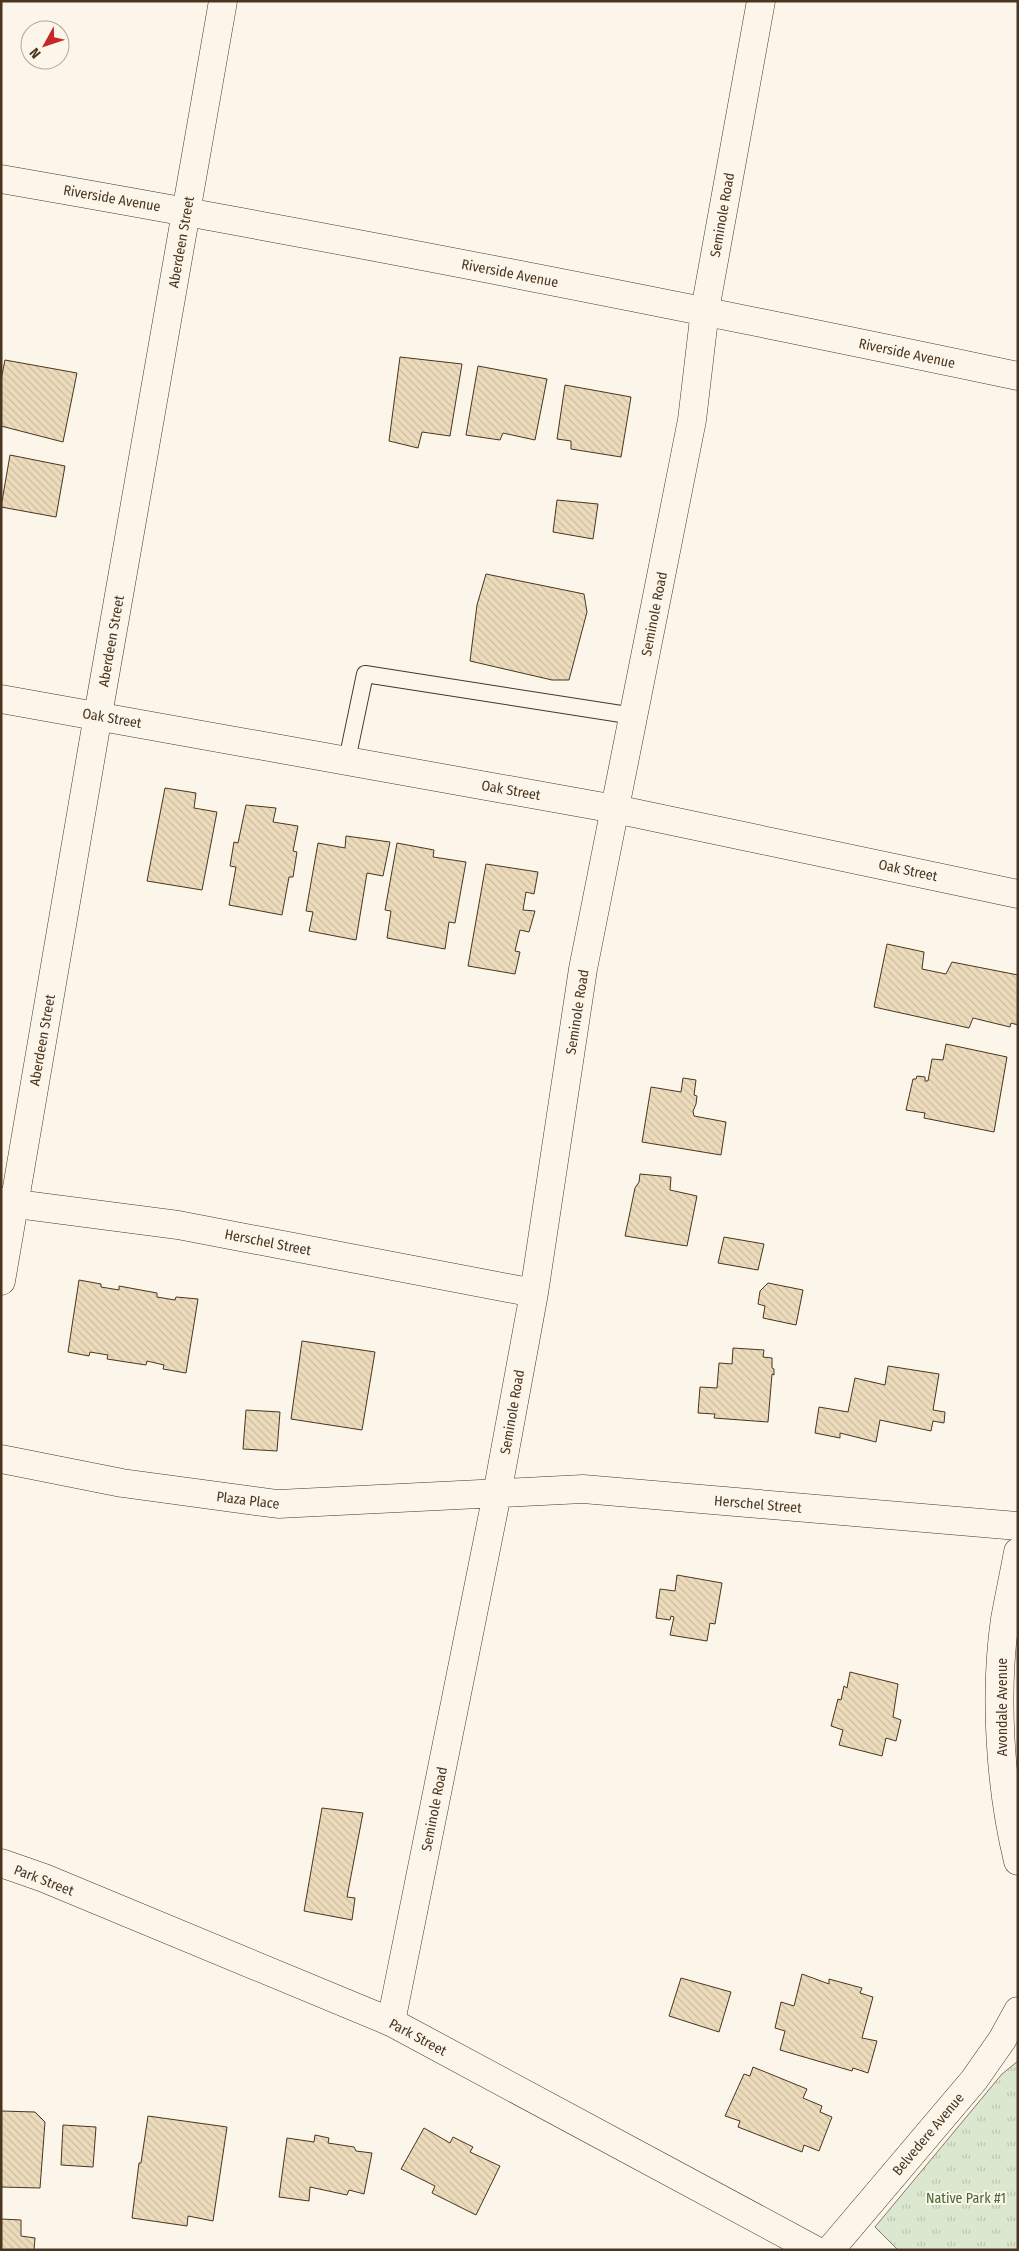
<svg xmlns="http://www.w3.org/2000/svg" width="1019" height="2251" viewBox="0 0 1019 2251" font-family="'Fira Sans Condensed',sans-serif">
<style>
.grass{fill:url(#grass-tufts);stroke:#887966}
.building{fill:url(#building-back-hatch);stroke:#4a3520}
.lines{fill:none;stroke-linecap:round;stroke-linejoin:round}
.service-casing{stroke:#4a3520;stroke-width:18}
.minor-casing{stroke:#4a3520;stroke-width:29}
.tertiary-casing{stroke:#4a3520;stroke-width:29}
.service{stroke:#fbf6e9;stroke-width:16}
.minor{stroke:#fbf6e9;stroke-width:28}
.tertiary{stroke:#fbf6e9;stroke-width:28}
.labels{text-anchor:middle;stroke-width:4;stroke-linejoin:round;paint-order:stroke}
.street-label{font-size:14px;fill:#4a3520;stroke:#fbf6e9}
.park-label{font-size:14px;fill:#436837;stroke:#fbf6e9}
</style>
<defs>
<pattern id="grass-tufts" width="24" height="20" patternUnits="userSpaceOnUse" patternTransform="scale(1.25)"><rect width="24" height="20" fill="#dce7d0"/><path d="M3 7l-1-3M5 7V3M7 7l1-3M15 17l-1-3M17 17v-4M19 17l1-3" fill="none" stroke="#bec7b2"/></pattern>
<pattern id="building-back-hatch" width="6" height="6" patternUnits="userSpaceOnUse" patternTransform="scale(1.25)"><rect width="6" height="6" fill="#ecdcbc"/><path d="M-1 5l2 2M0 0l6 6M5-1l2 2" fill="none" stroke="#ccbda1"/></pattern>
</defs>
<rect width="100%" height="100%" fill="#fbf6e9"/>
<!-- grass -->
<path class="grass" d="M1018,2061v189h-120l-23,-23 127,-153z"/>
<!-- building -->
<path class="building" d="M400,357l62,7 -12,72 -28,-4 -4,16 -29,-7z
M5,360l72,13 -14,69 -62,-16v-46z
M478,366l69,13 -12,61 -32,-7 -3,7 -34,-5z
M565,385l66,12 -10,60 -50,-8v-8l-14,-2z
M10,455l55,11 -9,51 -55,-10z
M557,500l41,4 -5,35 -40,-7z
M486,574l98,20 3,18 -18,68h-17l-82,-19 7,-56z
M165,788l31,5 -2,15 23,4 -15,78 -55,-9z
M246,805l30,3 -3,14 25,4 -5,25 4,1 -4,25h-4l-7,38 -53,-10 7,-38 -6,-1 4,-24 4,1z
M346,836l44,6 -7,34 -16,-3 -11,67 -47,-9 4,-19 -7,-1 12,-68 27,5z
M397,843l37,7 -1,7 33,5 -11,61 -6,-1 -4,27 -58,-11 4,-27 -6,-1z
M486,864l52,8 -4,22 -8,-2 -3,18 12,1 -6,21 -9,-2 -5,21 5,1 -5,22 -47,-8z
M887,944l37,8 -2,17 24,5 6,-12 66,13v50l-7,-2 -1,4 -37,-9 -4,10 -95,-21z
M946,1044l61,13 -13,75 -70,-14 1,-5 -19,-3 7,-31h3l1,-3 8,1v4h3l4,-22 11,1z
M683,1078l13,2 -2,15 3,1 -1,8 -3,7 1,5 32,6 -5,33 -79,-13 9,-55 30,5z
M640,1174l31,3 -1,13 27,6 -10,50 -62,-10 10,-48 4,-6z
M724,1237l40,7 -6,26 -40,-7z
M79,1280l22,4v3l18,3v-4l38,7v4l18,3 1,-3 22,2 -12,74 -23,-4 1,-4 -17,-4 -1,4 -39,-6 1,-4 -18,-3 -1,4 -21,-4z
M768,1283l35,7 -7,35 -33,-7 2,-12 -7,-2 2,-13z
M302,1341l73,11 -13,78 -71,-11z
M733,1348l31,2 -1,7 9,1v10l2,1v6l-2,-1 -4,48 -54,-4 1,-4 -17,-1 2,-26 17,1 2,-25 13,1z
M888,1366l51,8 -6,36 12,2 -1,11 -11,-2 -2,10 -51,-11 -4,22 -36,-9v5l-25,-5 4,-26 29,5 7,-34 30,7z
M246,1410l34,2 -3,39 -34,-2z
M677,1575l45,8 -7,41 -5,-1 -3,18 -37,-6 4,-18 -3,-1 -1,4 -14,-2 4,-29 15,2z
M850,1672l48,12 -5,33 8,3 -5,21 -10,-3 -4,18 -43,-11 4,-15 -12,-4 7,-27 3,1 3,-14 3,2z
M322,1808l41,5 -16,84 8,1 -3,22 -48,-9z
M802,1974l27,10v-5l33,9 -2,5 13,4 -11,41 15,3 -9,32 -15,-5 -1,3 -72,-21 5,-19 -10,-3 6,-26 13,4z
M681,1978l50,14 -12,40 -50,-16z
M753,2067l54,22 -4,9 19,8 -2,6 12,5 -13,34 -15,-6 -2,7 -64,-25 2,-6 -15,-5 19,-42 6,2z
M1,2111l34,1 10,10 -5,66 -39,-1z
M148,2116l79,11 -14,94 -25,-5 -1,10 -55,-8 7,-55h2z
M63,2125l33,2 -3,40 -32,-2z
M424,2128l26,15 3,-6 20,10 -3,5 30,14 -24,49 -44,-22 3,-7 -34,-17z
M315,2135l14,3 -1,5 26,4 2,4 16,2 -8,41 -15,-4 -2,5 -37,-8 -1,14 -30,-4 8,-59 27,4z
M1,2219l20,1v16l14,2 -1,12h-33z"/>
<g class="lines">
<!-- service casing -->
<g class="service-casing">
<path id="service" d="M347,760l18,-86 269,42"/>
</g>
<!-- minor casing -->
<g class="minor-casing">
<path id="minor" d="M1,179c340,59 679,126 1017,197
M1,699l614,110 403,85
M1,1202l177,23 356,68
M1,1281l97,-566 125,-714
M1,1459l121,24 156,21 305,-15 435,37
M1018,1552c-4,22 -9,45 -13,67 -11,76 -5,168 13,242
M391,2022l106,-528 37,-201 49,-324 109,-549 13,-110 56,-309
M830,2250l144,-170 28,-40 16,-29"/>
</g>
<!-- tertiary casing -->
<g class="tertiary-casing">
<path id="tertiary" d="M1,1863l43,15 347,144 424,228"/>
</g>
<!-- service -->
<use href="#service" class="service"/>
<!-- minor -->
<use href="#minor" class="minor"/>
<!-- tertiary -->
<use href="#tertiary" class="tertiary"/>
</g>
<g class="labels">
<!-- street labels -->
<g class="street-label">
<text transform="translate(112 198) rotate(10)" y="5">Riverside Avenue</text>
<text transform="translate(722 215) rotate(-80)" y="5">Seminole Road</text>
<text transform="translate(181 242) rotate(-80)" y="5">Aberdeen Street</text>
<text transform="translate(510 273) rotate(11)" y="5">Riverside Avenue</text>
<text transform="translate(907 353) rotate(12)" y="5">Riverside Avenue</text>
<text transform="translate(654 614) rotate(-79)" y="5">Seminole Road</text>
<text transform="translate(111 641) rotate(-80)" y="5">Aberdeen Street</text>
<text transform="translate(112 718) rotate(10)" y="5">Oak Street</text>
<text transform="translate(511 790) rotate(10)" y="5">Oak Street</text>
<text transform="translate(908 870) rotate(12)" y="5">Oak Street</text>
<text transform="translate(577 1012) rotate(-81)" y="5">Seminole Road</text>
<text transform="translate(42 1040) rotate(-80)" y="5">Aberdeen Street</text>
<text transform="translate(268 1242) rotate(11)" y="5">Herschel Street</text>
<text transform="translate(512 1412) rotate(-80)" y="5">Seminole Road</text>
<text transform="translate(248 1500) rotate(7)" y="5">Plaza Place</text>
<text transform="translate(758 1504) rotate(5)" y="5">Herschel Street</text>
<text transform="translate(1002 1707) rotate(-90)" y="5">Avondale Avenue</text>
<text transform="translate(434 1809) rotate(-79)" y="5">Seminole Road</text>
<text transform="translate(44 1880) rotate(21)" y="5">Park Street</text>
<text transform="translate(418 2037) rotate(28)" y="5">Park Street</text>
<text transform="translate(928 2134) rotate(-50)" y="5">Belvedere Avenue</text>
</g>
<!-- park labels -->
<g class="park-label">
<text x="966" y="2203">Native Park #1</text>
</g>
</g>
<!-- border -->
<rect width="1019" height="2251" fill="none" stroke="#4a3520" stroke-width="5"/>
<!-- north arrow -->
<g transform="translate(45 45) rotate(230)"><circle r="24" fill="#fbf6e9" stroke="#b4a999"/>
<path d="M0-4L9 19L0 12L-9 19Z" fill="#c62828"/>
<text y="-8" font-size="14" font-weight="bold" text-anchor="middle" fill="#4a3520">N</text>
</g>
</svg>
